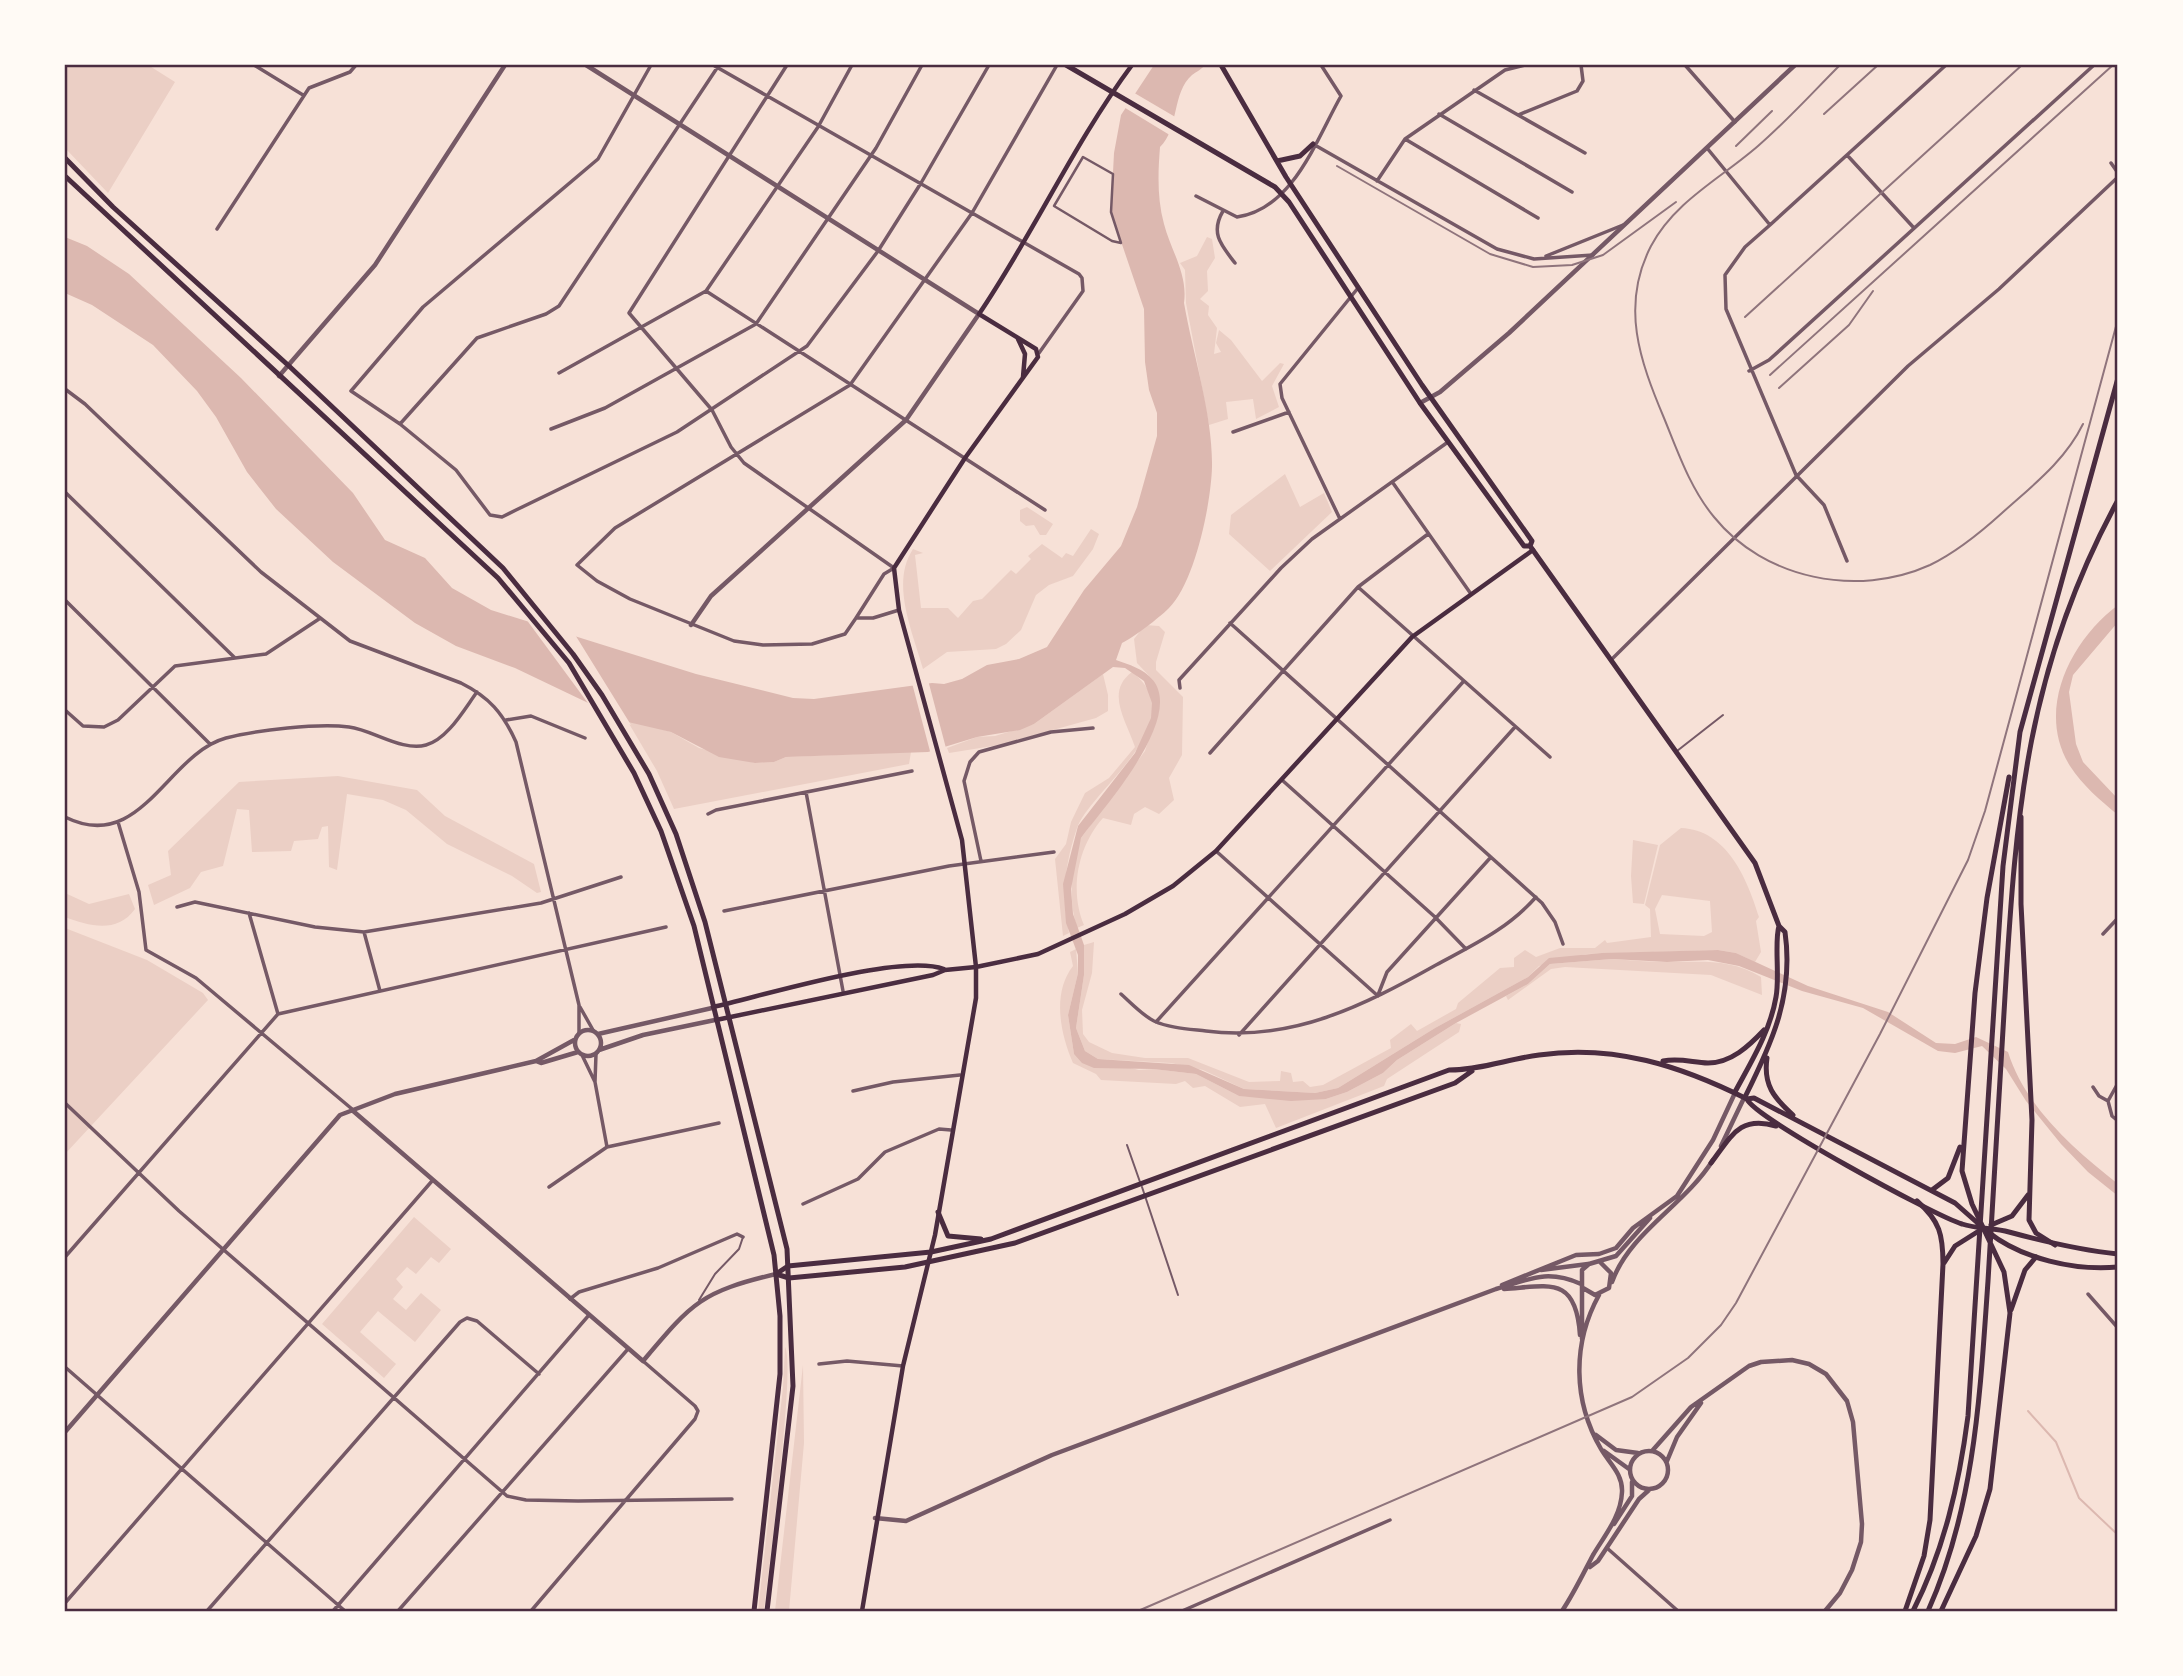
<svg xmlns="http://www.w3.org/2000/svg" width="2183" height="1676" viewBox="0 0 2183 1676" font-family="'Asap Condensed',sans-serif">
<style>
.green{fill:#ebcfc5;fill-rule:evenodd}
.water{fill:#dcb8b0}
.pier{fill:#f7e1d7}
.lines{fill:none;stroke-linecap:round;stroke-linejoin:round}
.stream{stroke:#dcb8b0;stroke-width:2}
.service{stroke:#755966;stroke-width:2}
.pedestrian{stroke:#755966;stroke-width:2.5}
.minor{stroke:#755966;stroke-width:3.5}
.tertiary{stroke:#755966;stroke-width:4.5}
.secondary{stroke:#4a2c40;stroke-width:4.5}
.primary{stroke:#4a2c40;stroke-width:5}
.trunk{stroke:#4a2c40;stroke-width:5}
.rail{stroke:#8f747c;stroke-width:2}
.neatline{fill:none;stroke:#4a2c40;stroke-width:2.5}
</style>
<rect width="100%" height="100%" fill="#f7e1d7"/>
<!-- green -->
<path class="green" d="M65,65h83l27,17 -67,111 -43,-45z
M1207,237l5,2 3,19 -8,13 1,20 -8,8 9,7 -1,9 9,13 -3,26 7,-2 -5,-9 3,-13 12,10 31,41 18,-18 4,1 -12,22 7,21 -23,12 -3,-20 -27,3 2,17 -19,6 -23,-122 -1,-33 -5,-7 17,-7z
M1285,474l15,33 24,-14 8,19 -62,59 -41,-37 2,-19z
M1027,507l26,17 -7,11h-6l-6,-10 -8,1 -6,-5v-11z
M1091,529l8,5 -6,15 -20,27 -24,9 -13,10 -15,35 -15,14 -10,5 -49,3 -24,17c-10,-37 -33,-85 -10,-120l10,4 -8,2 6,53h27l10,10 15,-17 9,-2 29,-29 5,4 15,-15 -3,-3 14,-12 20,14 4,-5 7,3z
M1145,625l14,1 6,6 -9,30v8l27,27 -1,58 -13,23 5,22 -15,14 -14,-7 -11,7 -3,11 -28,-7c-25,28 -34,72 -19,107l-7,3c-9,-28 -6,-63 4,-90l64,-87 14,-43 -6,-28 -16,-17 -3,-24z
M1132,672c64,49 -40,116 -55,156 -12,35 -16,69 -8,105l-6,3 -8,-77 11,-15 5,-22 14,-29 24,-15 26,-31c-9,-27 -30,-55 -3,-75z
M1103,674l5,21v16l-12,7 -97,27 -50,8 -2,-5 30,-11 18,-1 39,-12z
M633,721l38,11 28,16 56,15 19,-1 12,-5 125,-5 -2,12 -235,45 -17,-38 -29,-49z
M338,776l79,14 28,26 89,48 7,28 -4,1 -25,-17 -65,-32 -41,-34 -23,-10 -36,-6 -10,76 -8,-3 -1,-41 -6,1 -4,12 -24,2 -3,10 -39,1 -3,-42 -12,-1 -14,57 -22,6 -11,16 -36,17 -6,-20 23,-10 -3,-24 71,-69z
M1681,828c46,2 66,50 78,89l-3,4 5,31 -6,10 -19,-9 -18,-3 -132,4 -47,12 -11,11 -93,51 -97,60 -23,5 -71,-4 -41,-19 -32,-7 -73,-4 -13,-8 -9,-23 8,-53v-30l10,-3 -2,31 -10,37 1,24 6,8 23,11 33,5h43l61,24 31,-1 1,-10 10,2 2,9 10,-1 7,6 13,-2 68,-37 -1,-8 21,-16 6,7 39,-22 2,-6 42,-35 14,-1v-9l11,-8 11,7 24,-9h35l10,-8 2,3 44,-6 -1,-28 -5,-4 15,-60zM1662,895l48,6 2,31 -8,4 -44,-2 -5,-25z
M1633,840l25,5 -14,59 -11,-1 -2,-27z
M65,893l24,11 40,-10 6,15c-18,25 -46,17 -70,8z
M65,928l82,32 56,33 5,7 -143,154z
M1076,949l2,24 -10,42 6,39 65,16 14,-1 43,5 43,22 87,3 21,-7 36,-19 14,-13 59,-37 5,1 -2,8 -72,47 -3,7 -108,42 -11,-24 -25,3 -35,-21 -12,2 -8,-7 -9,3 -75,-4 -5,-6 -23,-11c-13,-30 -21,-70 0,-97l-3,-14z
M1612,959c18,1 37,3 55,3 35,0 63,-4 94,15l1,18 -51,-20 -146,-8 -14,2 -43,31 -2,-4 22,-12 22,-20z
M414,1217l37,32 -12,14 -8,-6 -15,17 -9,-7 -11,12 7,8 -10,12 13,11 15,-17 20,17 -26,32 -37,-31 -18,21 36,32 -12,14 -62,-54z
M785,1347c11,18 -17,226 -21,264h-6l25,-224z
M803,1365l1,78 -15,168h-14z"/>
<!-- water -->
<path class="water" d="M1154,65h51c-4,5 -8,6 -13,10 -20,17 -13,54 -32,72 -2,26 -3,51 4,77 7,27 24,50 20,79 9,52 29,112 28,164 -1,37 -17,115 -43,141 -10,10 -35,29 -47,35l-6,17c13,5 27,8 37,20 31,39 -49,127 -72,158l-10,51 2,25 11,31v30l-8,53 9,23 13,8 91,6 55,24 71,4 23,-5 97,-60 93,-51 21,-19 53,-5 116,-3 18,3 72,33 80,26 48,31 19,1 21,-7 32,15c17,55 66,97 110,132v12l-30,-24 -27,-28 -35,-43 -20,-32 -24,-23 -27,7 -17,-2 -75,-43 -61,-17 -63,-25 -31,-6 -41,2 -55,-3 -62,5 -22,20 -72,39 -59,37 -14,13 -36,19 -21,7 -35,2 -52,-5 -43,-22 -43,-5 -59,-1 -12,-5 -8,-9 -6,-39 10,-42v-18l-12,-32 -3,-39 15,-58 57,-73 16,-35 1,-15 -8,-22 -19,-13 -12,-1 -79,57 -14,6 -43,7 -49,15 -142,5 -12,5 -19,1 -36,-6 -48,-25 -43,-10 -113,-54 -59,-22 -41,-23 -82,-61 -57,-53 -29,-37 -31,-55 -19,-26 -44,-46 -61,-40 -27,-12v-56l22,9 42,28 112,104 112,115 32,47 40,18 27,30 39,22 205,64 97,24 21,1 118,-16 12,1 18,-5 25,-14 32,-6 28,-12 37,-57 37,-44 16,-39 20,-71v-23l-8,-23 -4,-28 -1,-53 -33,-97 1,-20 2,-39 7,-38z
M2118,605v17l-45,53 -4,17 7,52 7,18 35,37v16c-18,-15 -35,-29 -48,-49 -35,-56 1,-126 48,-161z"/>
<!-- pier -->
<path class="pier" d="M1131,91l46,27 -4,19 -51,-31z
M526,619l48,14 57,92 -38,-15z
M928,680l19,72 -16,3 -19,-72z"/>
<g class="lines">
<!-- stream -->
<path class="stream" d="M2028,1411l28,31 23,56 39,37"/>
<!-- service -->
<path class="service" d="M1677,751l46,-36
M1127,1145l13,37
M1142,1187l36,108
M699,1300l16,-26 24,-25 4,-12"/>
<!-- pedestrian -->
<path class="pedestrian" d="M1083,157l30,17 -2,38 10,31 -9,-2 -58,-35z"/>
<!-- minor -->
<path class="minor" d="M254,65l49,30
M651,65l-53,94 -175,148 -72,84 49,33 56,46 34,45 12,2 14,-7 161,-78 130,-86 71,-95 43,-68 68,-118
M713,65l366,209 3,4 1,13 -44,62
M787,65l-158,248 83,97 19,37 13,16 150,105
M1685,65l50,57
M1474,90l111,63
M1439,114l133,78
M1518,115l59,-24 6,-10 -2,-16
M1405,139l133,79
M1313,144l184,105 37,10 59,-4
M1707,148l63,77 -25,22 -20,28 1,34 70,166 28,30 23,56
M1847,155l67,73
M2111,163l7,10
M1377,181l28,-42 100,-69 20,-5
M1196,196l41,21c56,-8 79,-77 104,-121l-20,-31
M1223,211c-13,22 -2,34 12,52
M1770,225l176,-160
M217,229l92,-141 41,-16 6,-7
M1546,256l77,-31
M706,291l339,219
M1749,371l20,-11 325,-295
M559,373l147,-82 112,-164 34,-62
M65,389l20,15 176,168 89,69 111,42c28,14 42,30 55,59l63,263v28
M400,424l77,-86 69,-24 13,-8 160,-241
M551,429l54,-21 151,-84 120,-176 46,-83
M1233,432l56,-20
M1393,483l78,111
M65,492l170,166
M1340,519l-58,-121 -2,-14 78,-96
M1358,587l192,170
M65,600l145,144
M899,610l-26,8h-17l-11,16 -33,10 -49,1 -29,-4 -104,-42 -33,-18 -20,-16 38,-37 235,-143 122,-172 85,-148
M856,618l28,-44 10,-6
M1230,623l312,280 13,19 8,22
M1611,660l297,-294 91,-77 119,-112
M1180,688l-1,-8 102,-112 31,-29 136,-97
M65,710l18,16 21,1 14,-7 57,-54 91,-12 53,-35
M506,720l25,-4 54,22
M1210,753l148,-166 70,-53
M1282,780l153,137 31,32
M806,792l37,199
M708,814l8,-4 196,-39
M65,817c76,38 102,-63 161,-79 31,-8 92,-15 123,-11 24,3 54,25 77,18 22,-6 39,-37 51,-53
M118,822l21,70 7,58 50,28 156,131
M1216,851l162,145
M981,861l-17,-80 6,-19 9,-10 72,-20 42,-4
M177,907l18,-5 120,25 49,5 177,-29 80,-26
M724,911l225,-45 105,-14
M249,913l29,101
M364,932l16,59
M2103,934l15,-16
M1121,994c10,9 21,21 33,27 15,7 35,8 52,10 86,11 157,-25 230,-66 37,-20 72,-36 100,-68
M1378,995l9,-23 104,-115
M580,1007l13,23
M1156,1022l307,-340
M1239,1035l276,-308
M596,1054l-1,28 12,65
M582,1055l13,27
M2093,1087l6,9 9,5 4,15 6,5
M853,1091l40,-9 67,-7
M2108,1101l10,-18
M65,1103l114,108 328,285 19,4 52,1 154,-2
M549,1187l58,-40 112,-24
M803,1204l55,-25 27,-27 54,-23 12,1
M65,1257l213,-243 388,-87
M2088,1294l30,34
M570,1299l9,-7 79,-24 79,-34 6,3
M819,1364l28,-3 56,5
M65,1367l280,244
M1607,1548l71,63
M65,1603l367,-422
M207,1611l253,-289 7,-4 10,3 62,53
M333,1611l256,-296
M398,1611l230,-262
M531,1611l164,-192 3,-8 -3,-5 -52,-45
M1182,1611l208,-91"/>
<!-- tertiary -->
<path class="tertiary" d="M586,65l393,249 -73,106 -195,176 -20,29
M279,376l96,-111 130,-200
M1420,403l20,-11 69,-59 286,-268
M575 1043a13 13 0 1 1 26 0a13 13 0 1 1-26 0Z
M598,1034l114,-26
M599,1050l44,-15 72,-15
M536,1061l38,-21
M352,1110l291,251c49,-58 57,-69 133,-87
M1721,1146l23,-48
M1541,1270l47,-6
M1612,1282c18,-50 72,-76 101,-122
M1502,1285l74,-30 23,-1 17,-6 17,-20 44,-32 36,-56 22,-47
M1583,1288l12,7 14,-7 2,-15 -10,-10
M1504,1289c45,-3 72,-14 76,46
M1582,1339v-69l7,-6 27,-8 34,-38
M65,1432l275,-317 55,-21 141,-33 5,2 37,-11
M1596,1435l20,15 22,3
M1630 1470a19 19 0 1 1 38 0a19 19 0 1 1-38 0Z
M1604,1451l25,18
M1652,1451l39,-44 58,-41 12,-4 31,-2 17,4 17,10 21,27 6,21 9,102 -1,18 -9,28 -12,23 -15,18
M1667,1461l10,-24 24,-34
M875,1518l31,3 146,-66 444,-166c34,-10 51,-20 85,-5
M1614,1524l18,-28v-14
M1590,1567l8,-6 41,-62 10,-9
M1562,1611c12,-18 21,-37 31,-56 12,-20 28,-39 29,-63 1,-18 -13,-29 -21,-43 -28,-48 -29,-105 -2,-154"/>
<!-- secondary -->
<path class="secondary" d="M1018,339l7,15 -2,23
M713,1007c50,-11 187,-54 231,-38
M716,1020l217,-45 12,-5 31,-3 62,-13 87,-40 48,-28 43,-35 196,-214 121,-87
M862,1611l41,-245 32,-131 41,-237v-31l-14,-127 -63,-230 -5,-42 71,-110 73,-101 -2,-8 -57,-35c55,-81 95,-171 153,-249"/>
<!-- primary -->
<path class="primary" d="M1066,65l209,122 14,15 131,201 104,143h6l225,317 24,63 6,6c9,63 -13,111 -40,165
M1221,65l65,112 136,208 110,156 -2,5
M1277,161l23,-5 13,-12
M1767,1058c-4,27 7,40 26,57
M1663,1061c16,-3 28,1 45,2 23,0 41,-17 56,-33
M1735,1092c16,-30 35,-60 41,-95 4,-21 -2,-55 3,-71
M1747,1099c6,18 188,117 215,125 15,5 32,4 47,8 37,10 71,18 109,22
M1711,1163c20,-26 28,-48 65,-37
M938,1212l10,24 33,3
M1988,1232c34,27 87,39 130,35
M776,1274l12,-8 143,-14 60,-13 458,-169c31,0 59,-11 90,-15 75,-11 142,11 208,44l7,-1 201,105 26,23
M776,1274l13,4 116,-11 110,-24 440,-160 17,-12"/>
<!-- trunk -->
<path class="trunk" d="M65,158l48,49 176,159 214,202 70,86 29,41 47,79 27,60 29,88 82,327 6,137 -26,225
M65,176l433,402 71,85 65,110 27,58 33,95 80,329 6,61v58l-26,237
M2021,817v87l11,216 -3,100 7,13 19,12
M1932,1190l16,-12 12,-31
M1991,1225l21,-9 16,-21
M1944,1263l11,-17 27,-17
M2011,1310l14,-40 11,-13
M1905,1611l19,-55 6,-36 13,-256c0,-29 -3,-43 -26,-63
M1913,1611c31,-61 46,-126 55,-195l35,-550 17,-134 98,-354
M1928,1611c47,-105 52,-217 60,-330 6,-95 11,-190 17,-285 11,-186 22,-329 113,-496
M1941,1611l35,-75 14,-47 20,-176 -6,-41 -32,-68 -10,-33 13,-178 12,-95 22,-121"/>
<!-- rail -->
<path class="rail" d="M1840,65c-27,27 -53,56 -82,81 -38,33 -83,55 -107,100 -31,60 -11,115 13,172 14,34 26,70 50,99 50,62 143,81 216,48 27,-13 50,-32 72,-52 30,-27 63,-52 81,-89
M1824,114l54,-49
M1736,146l36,-35
M1337,166l153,88 43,13 39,-2 31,-10 73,-53
M1745,317l277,-252
M1770,375l343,-310
M1779,388l70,-63 24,-34
M1138,1611l494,-214 56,-39 33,-33 15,-22 144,-269 88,-174 17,-49 133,-492"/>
</g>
<!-- border -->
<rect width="2183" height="1676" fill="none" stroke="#fffaf5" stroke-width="133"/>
<rect x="66" y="66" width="2050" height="1544" class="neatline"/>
</svg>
